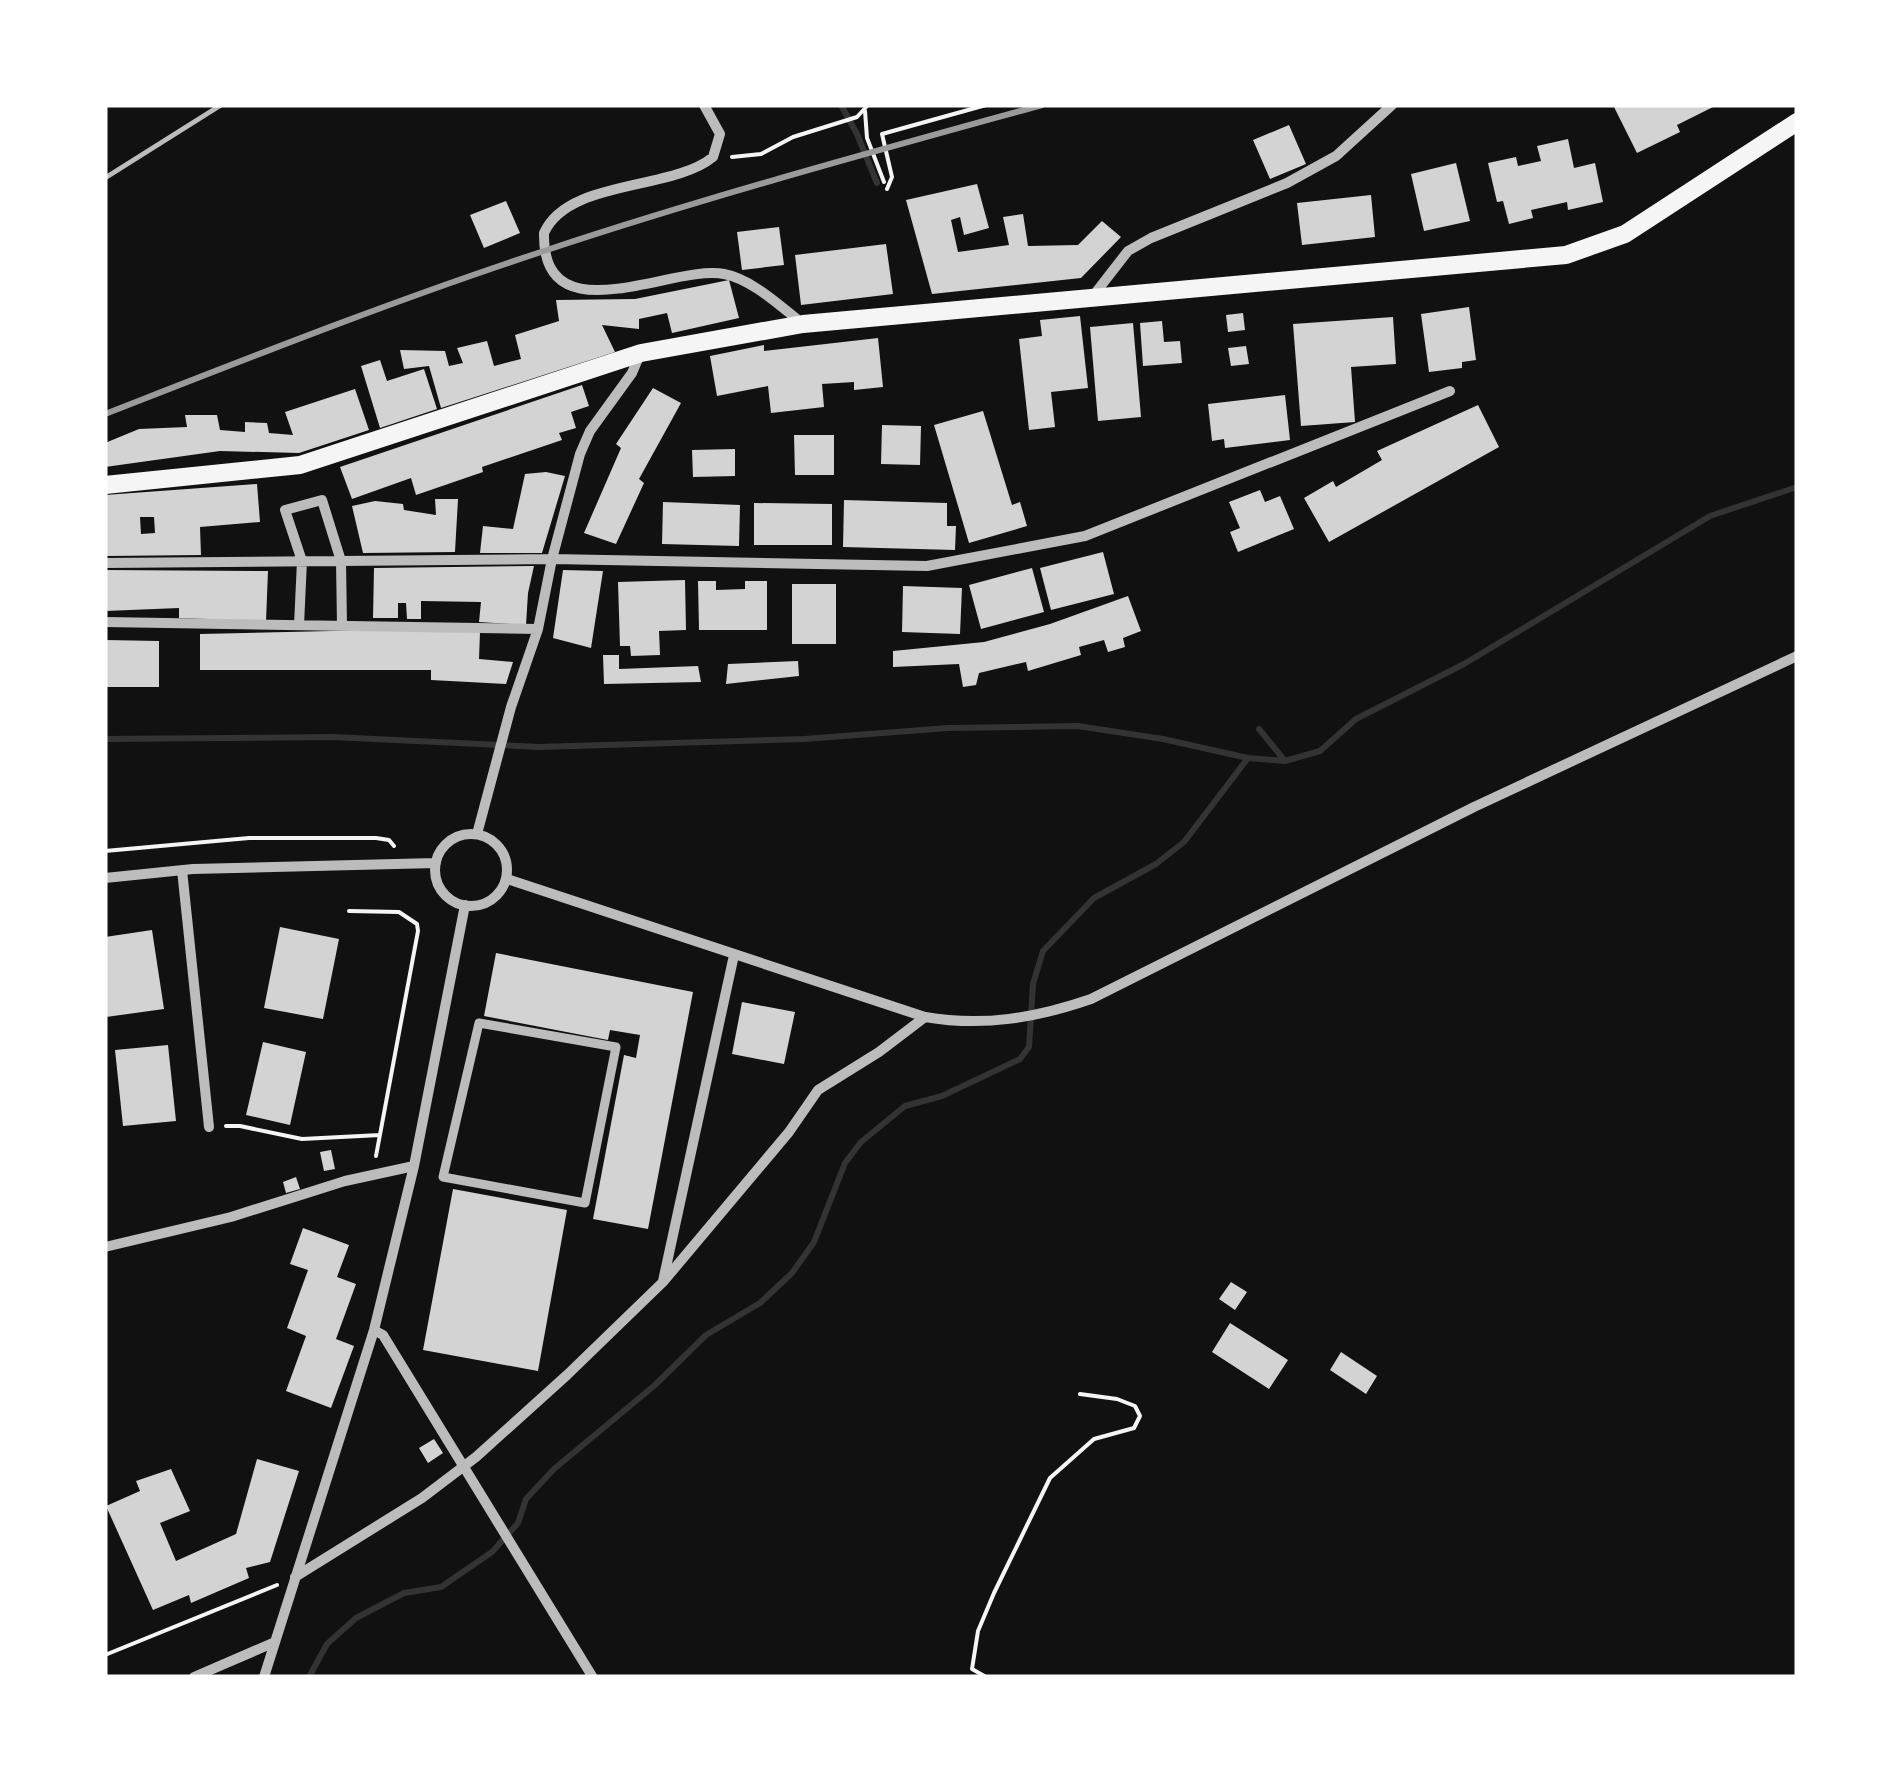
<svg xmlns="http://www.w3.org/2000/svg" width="1902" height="1782" viewBox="0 0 1902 1782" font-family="Roboto,sans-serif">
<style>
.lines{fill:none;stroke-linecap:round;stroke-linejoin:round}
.stream{stroke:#333;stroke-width:6}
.building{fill:#d3d3d3;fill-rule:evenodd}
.path{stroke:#f5f5f5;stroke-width:4}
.service{stroke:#bcbcbc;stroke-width:5}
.pedestrian{stroke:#bcbcbc;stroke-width:9}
.minor{stroke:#bcbcbc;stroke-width:10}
.primary{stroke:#f5f5f5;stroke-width:18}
.rail{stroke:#9a9a9a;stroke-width:6}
</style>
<rect width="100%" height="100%" fill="#111"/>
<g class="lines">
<!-- stream -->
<path class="stream" d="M841,105l16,29 20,49
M1259,729l26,32
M105,739l228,-2 206,10 265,-8 144,-11 130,-2 85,13 85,19 37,3 35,-10 36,-32 108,-55 246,-148 87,-29
M309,1677l18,-33 29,-26 48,-25 37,-6 51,-35 26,-29 8,-24 28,-30 101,-84 51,-50 54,-32 32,-30 22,-31 31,-79 16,-21 44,-36 37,-10 78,-37 9,-12 4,-63 10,-33 51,-53 62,-34 28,-22 64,-84"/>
</g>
<!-- building -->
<path class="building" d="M1613,105h104l-40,20 3,7 -43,21z
M1289,125l17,39 -36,15 -17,-39z
M1568,139l6,29 21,-5 8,39 -35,8 -1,-8 -36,8 2,8 -24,6 -6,-23 -6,1 -9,-39 28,-6 2,9 23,-5 -4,-15z
M1456,163l14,58 -46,10 -13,-57z
M977,184l12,44 -25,7 -4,-18 -9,3 7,32 51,-7 -6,-28 20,-3 5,32 50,-1 24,-24 19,16 -40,41 -149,16 -26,-94z
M1371,195l4,42 -73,8 -5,-42z
M506,201l14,32 -36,15 -14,-33z
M779,227l5,38 -42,5 -5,-38z
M886,244l7,50 -92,11 -6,-50z
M729,280l10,38 -67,15 -5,-20 -28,6v10l-37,-4 13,27 -174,56 -12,-42 -25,3 -4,-19 45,1 4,15 14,-3 -6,-15 30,-7 7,25 27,-7 -6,-24 44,-14 -3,-21 79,-1z
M1469,307l7,53 -14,2v6l-33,4 -8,-58z
M1243,313l2,17 -17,2 -2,-17z
M1080,316l8,72 -37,4 4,35 -26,3 -10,-91 23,-3 -2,-16z
M1393,317l3,47 -45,3 4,55 -54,4 -8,-102z
M1162,321l2,21 16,-1 2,22 -39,3 -3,-43z
M1133,323l8,94 -43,4 -8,-94z
M878,338l5,49 -29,3v-8l-32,2 2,23 -53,6 -3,-27 -51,10 -7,-40 54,-11v6z
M1246,346l3,18 -18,2 -3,-18z
M380,360l7,21 37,-12 13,40 -57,19 -19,-62z
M582,385l7,21 -18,6 5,16 -17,5 3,7 -80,27 1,5 -67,23 -5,-17 -59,21 -12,-32z
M653,388l28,15 -42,76 5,4 -28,61 -32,-11 37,-85 -5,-4z
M355,389l14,41 -70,23 -79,-2 -115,16v-24l34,-14 48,-2 -2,-12h32l3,15 25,2v-10l22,1 2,10 24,2 -8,-23z
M1285,395l5,45 -65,8 -1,-9 -12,2 -4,-37z
M1478,405l21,42 -170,95 -25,-44 29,-17 3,6 46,-27 -5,-9z
M983,411l29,94 8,-3 7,24 -58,17 -35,-118z
M882,425l39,1 -1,39 -39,-1z
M794,435h40v40h-39z
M735,449v27l-42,1 -1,-27z
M546,472l19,4 -23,77h-62l3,-27 30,3 12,-55z
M257,484l3,38 -60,5 1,28 -96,1v-61zM140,517h14l1,16 -14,1z
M1260,490l5,12 15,-6 14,33 -56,23 -8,-20 10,-4 -11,-26z
M435,499h23l-3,53 -92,1 -11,-47 23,-5 28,3 1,6 32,5z
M844,500l103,3v23h9l-1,24 -112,-3z
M663,502l77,3 -1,41 -77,-2z
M754,503l78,1v41h-78z
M1103,552l11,42 -63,16 -11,-42z
M534,566l-6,27 -2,32 -47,-3 2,-20 -60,-1v18h-14l-1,-16h-8v15h-25l1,-50z
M1032,568l12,44 -63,17 -12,-44z
M105,570l163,1 -2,50 -87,-3v-10l-74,3z
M563,570l40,1 -12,77 -38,-10z
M685,580l1,50 -27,1 1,24 -29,1 -1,-10h-10l-2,-64z
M698,581h18v9l29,-1v-8h22v49h-68z
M792,584h44v60h-44z
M903,586l59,2 -2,46 -58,-2z
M1128,596l13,35 -18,7 2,9 -17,5 -4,-12 -25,7 2,8 -53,16 -2,-9 -47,11 -3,12 -13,2 -4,-23 -66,3v-16l91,-9 66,-18z
M376,630l104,2 -1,27 34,3 -7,22 -75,-4v-10h-231v-36z
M105,640l54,1v46h-54z
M603,655h16v14l79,-3 3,16 -97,2z
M798,661l1,15 -73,8 2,-20z
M280,927l59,12 -16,80 -59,-11z
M152,930l12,79 -58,8 -1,-80z
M496,953l197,39 -45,237 -55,-10 31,-164 12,3 4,-23 -30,-5 -2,10 -124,-24z
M742,1002l53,10 -11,52 -52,-10z
M263,1042l43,10 -16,73 -44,-10z
M168,1045l8,76 -53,5 -8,-76z
M331,1150l4,19 -11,2 -4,-19z
M296,1177l4,12 -14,4 -3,-11z
M453,1189l114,21 -29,161 -115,-21z
M303,1228l46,17 -12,32 19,7 -20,55 18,7 -23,62 -45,-17 20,-55 -19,-8 21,-58 -18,-6z
M1231,1282l16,10 -12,18 -16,-11z
M1230,1323l58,37 -19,29 -57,-37z
M1341,1352l36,24 -11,18 -36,-24z
M434,1439l9,14 -15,10 -9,-15z
M257,1459l42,12 -29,91 -24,6 3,10 -58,25 -2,-8 -36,15 -47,-104 34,-15 -4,-10 35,-12 19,42 -30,12 16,38 60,-27z"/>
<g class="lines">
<!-- path -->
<path class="path" d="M865,111l2,27 17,44
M732,157l29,-3 32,-17 64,-20 11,-12
M887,189l5,-12 -10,-43 104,-29
M105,851l144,-13h127l13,2 5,6
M349,911l50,1 18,12 1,7 -42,225
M226,1126h14l62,13 78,-4
M105,1655l172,-70
M105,1675l1,2
M986,1677l-14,-8 6,-38 16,-38 56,-115 44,-39 40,-11 6,-12 -5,-10 -18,-7 -37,-5"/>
<!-- service -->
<path class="service" d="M105,178l116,-73"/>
<!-- pedestrian -->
<path class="pedestrian" d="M479,1023l137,24 -31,156 -142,-26z"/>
<!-- minor -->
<path class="minor" d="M704,105l16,29 -7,23c-41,34 -145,22 -169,76 -2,105 128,31 180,41 28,5 57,33 79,50
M1093,296l35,-45 23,-13 136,-55 49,-27 56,-51
M105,563l447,-4 375,7 158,-30 365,-145
M105,622l433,7
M299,625l3,-64 -17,-51 37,-10 19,61 1,65
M477,834l34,-127 27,-78 14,-70 28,-105 10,-23 42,-58 8,-19
M435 870a36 36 0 1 1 72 0a36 36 0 1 1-72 0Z
M182,870l27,257
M105,878l88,-9 243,-6
M507,879l418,138c58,10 111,1 166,-18l383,-192 323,-151
M105,1247l126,-30 114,-36 69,-15
M663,1281l71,-326
M374,1330l9,5 209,341
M295,1577l127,-79 54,-41 91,-82 96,-93 126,-150 29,-42 61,-38 46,-35
M194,1677l81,-35
M264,1677l110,-347 40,-164 51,-261"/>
<!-- primary -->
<path class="primary" d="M105,485l195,-20 341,-112 162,-29 763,-69 59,-21 172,-112"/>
<!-- rail -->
<path class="rail" d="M105,414c146,-57 292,-115 442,-164 163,-54 329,-99 495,-145"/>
</g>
<!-- border -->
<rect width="1902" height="1782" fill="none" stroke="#ffffff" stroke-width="215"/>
</svg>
